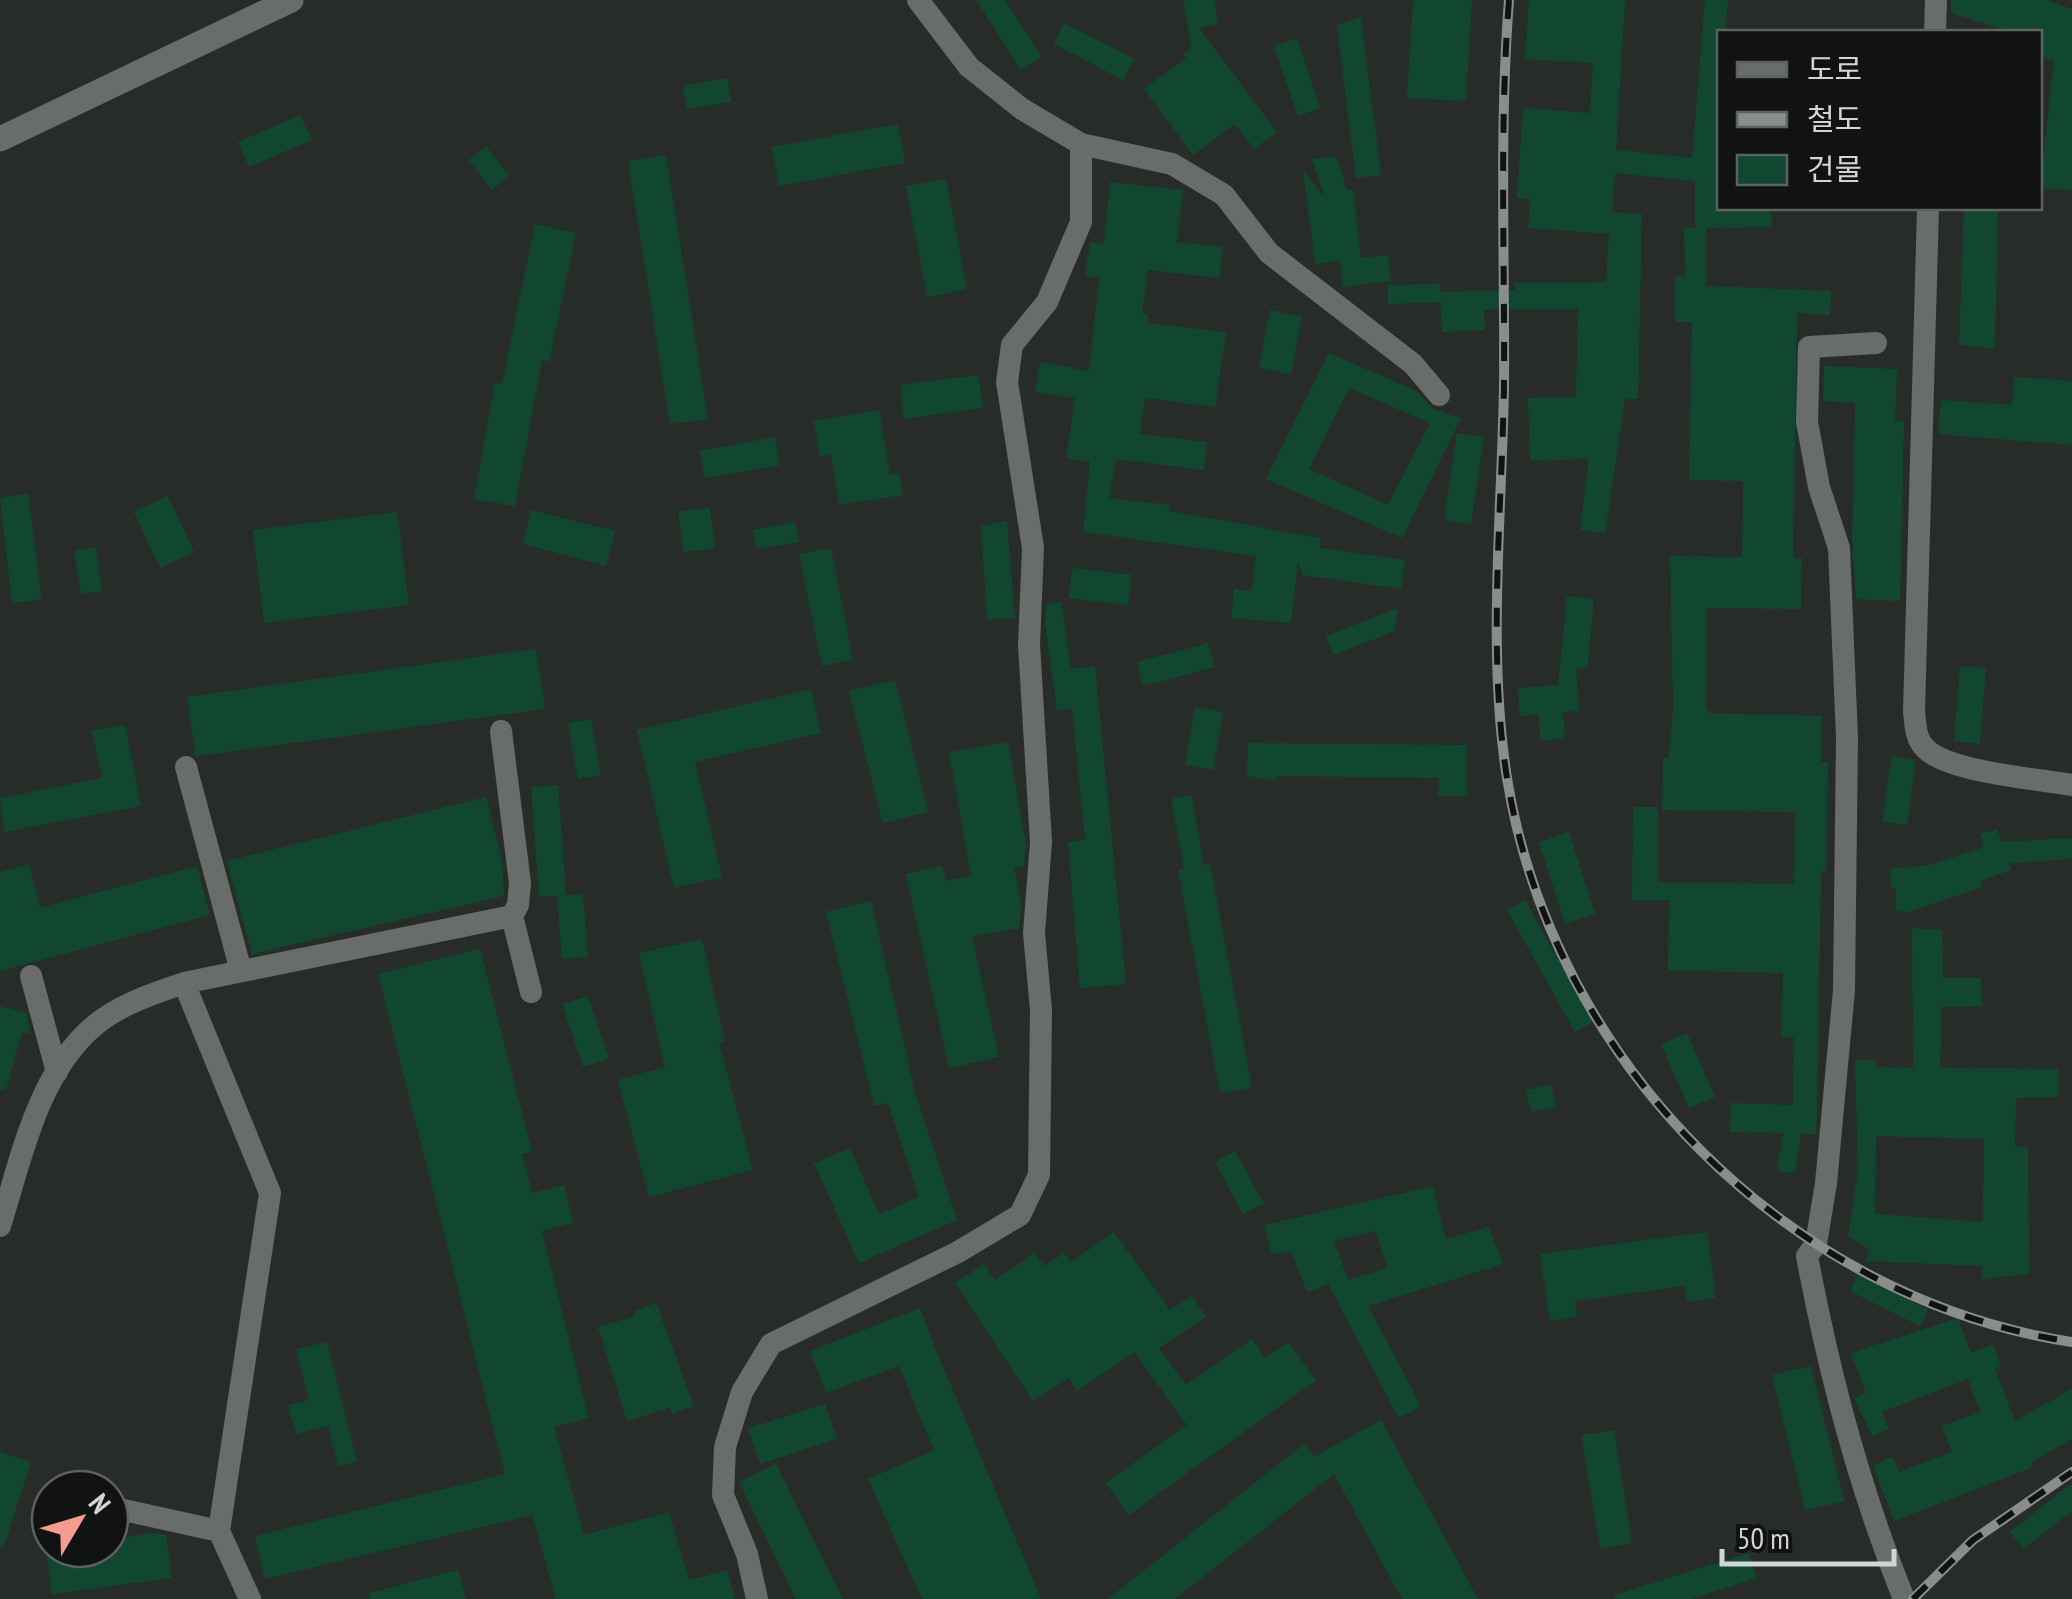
<svg xmlns="http://www.w3.org/2000/svg" width="2072" height="1599" viewBox="0 0 2072 1599" font-family="'PT Sans Narrow','Noto Sans KR',sans-serif">
<style>
.building{fill:#114731;fill-rule:evenodd}
.lines{fill:none;stroke-linecap:round;stroke-linejoin:round}
.street{stroke:#686d6a;stroke-width:22}
.secondary{stroke:#686d6a;stroke-width:25}
.rail-casing{stroke:#898d8b;stroke-width:10}
.rail{stroke:#111312;stroke-width:6;stroke-dasharray:19;stroke-linecap:butt}
</style>
<rect width="100%" height="100%" fill="#272c29"/>
<!-- building -->
<path class="building" d="M976,0h29l37,57 -21,13z
M1183,0h31l4,24 -19,4 78,104 -23,17 -19,-25 -42,31 -49,-66 42,-31 -3,-4 9,-6z
M1413,0h59l-6,101 -59,-3z
M1529,0h96l-9,150 76,8 13,-158h23l-3,32h-5v176h51l1,19 -66,1v58l125,5 -1,24 -33,-2 -4,245h9l-1,51 -94,-1 -1,101 4,4 112,3 -1,46h7l-2,109h-5l-4,250 -1,13h-15l-6,39 -18,-2 6,-38 -53,-1 1,-29 62,2 1,-67 -13,-1 2,-64 -115,-3 1,-70h-37l1,-93h25v75l136,2 1,-72 -133,-2 1,-52h6l4,-50 -3,-152 72,1 1,-76 -54,-1 3,-158h-17v-46l10,1 -1,-49h11v-47l-80,-8 -3,39 30,2 -4,185h-13l-20,134 -25,-3 9,-71 -59,2 -2,-63 48,-1 2,-88 -94,1 1,20 -43,2 -2,-40 75,-2v-7l91,-1 3,-48 -81,-6 2,-29 -13,-1 6,-90 67,5 3,-50 -68,-4z
M1951,0h95l26,9v181l-32,-1 14,-129 -14,-3v-25h-28l-61,-19z
M1361,17l20,158 -25,3 -19,-153z
M1064,23l70,36 -11,21 -69,-36z
M1297,38l23,70 -22,8 -24,-70z
M727,78l4,24 -44,7 -4,-23z
M300,115l12,25 -63,27 -11,-25z
M898,124l7,39 -126,23 -7,-39z
M486,146l23,30 -17,14 -23,-30z
M666,155l42,264 -38,5 -42,-263z
M1336,156l11,34 6,-1 8,69 27,-3 3,26 -48,6 -3,-26 -25,3 -12,-95 22,29 -13,-39z
M946,179l21,110 -40,8 -21,-111z
M1110,182l73,8 -6,52 46,5 -4,31 -71,-8 -6,43 6,1v9l78,9 -11,75 -70,-9 -5,36 67,8 -3,28 -88,-11 -7,39 61,7 -1,6 152,27 -1,10 85,12 -4,29 -98,-14 -5,-13 -7,61 -60,-5 3,-29 17,2 5,-35 -173,-24 7,-70 -24,-4 9,-60 -40,-6 5,-30 49,9 10,-93 -14,-2 5,-34 14,2z
M1964,208h34l-3,141 -36,-4z
M535,224l41,9 -27,129 -7,-2 -27,146 -41,-7 21,-117 7,2z
M1440,284v18l-52,2v-19z
M1270,310l32,6 -11,58 -32,-6z
M1329,353l87,38 17,18 28,9 -59,120 -136,-59zM1349,388l81,35 -42,82 -79,-36z
M1824,366l73,3 -2,52h9l-4,180 -44,-2 -4,-61 3,-135 -32,-2z
M978,375l5,33 -79,11 -4,-34z
M2014,377l58,4v64l-134,-11 3,-34 71,5z
M879,410l11,65 9,-2 4,22 -64,10 -8,-51 -11,2 -6,-35z
M1457,433l27,4 -13,87 -27,-4z
M775,437l5,28 -75,13 -5,-27z
M28,494l14,105 -30,4 -12,-105z
M168,496l26,56 -34,16 -26,-56z
M710,508l5,41 -32,3 -5,-41z
M531,510l84,21 -9,35 -83,-22z
M397,512l12,93 -145,18 -11,-93z
M1007,521l8,97 -28,2 -6,-94z
M795,522l4,20 -42,7 -4,-19z
M96,547l6,44 -21,3 -7,-44z
M831,548l22,112 -31,6 -23,-112z
M1072,568l60,7 -4,30 -59,-7z
M1567,596l27,3 -7,70 -11,-1 3,43 -16,1 2,26 -24,3 -3,-27 -18,2 -2,-28 40,-3z
M1061,602l10,67 24,-3 31,318 -46,4 -12,-146 17,-2 -13,-132 -15,3 -12,-89 1,-17z
M1398,608l-3,23 -62,24 -7,-19z
M1208,643l7,24 -72,19 -6,-24z
M536,649l9,60 -349,47 -9,-59z
M1960,666l26,2 -6,76 -26,-3z
M895,680l33,132 -45,11 -34,-132z
M811,689l10,44 -126,29 27,115 -48,11 -37,-158z
M1195,707l28,5 -10,58 -28,-6z
M591,719l10,56 -23,4 -10,-56z
M125,725l16,81 -137,26 -4,-34 102,-20 -10,-47z
M1008,742l18,102 -2,22 -10,2 7,35 -2,25 -47,9 27,120 -50,11 -43,-194 36,-8 4,15 25,-6 -22,-123z
M1248,743l219,2v51h-29l1,-18 -163,-2v5l-29,-5z
M1892,756l24,4 -9,65 -25,-4z
M558,785l8,110 -27,2 -8,-110z
M1191,795l13,70 6,-1 42,224 -32,5 -42,-223 6,-1 -13,-71z
M486,797l16,64 2,35 -252,58 -25,-93z
M1997,829l5,13 70,-4v21l-63,4 2,7 -31,11 2,6 -73,25 -13,-1v-23h-5l-1,-19 40,-4 54,-18 -4,-13z
M1569,832l26,82 -30,10 -26,-82z
M29,864l11,44 157,-42 13,49 -210,56v-99z
M583,894l5,63 -26,2 -5,-64z
M1525,900l68,122 -18,10 -68,-122z
M871,901l45,195 41,124 -98,43 -45,-100 36,-15 29,66 40,-17 -31,-94 -14,3 -48,-194z
M1912,928l30,2 1,48h38l1,28 -40,1 -2,61 118,1 1,28 -43,1 -1,49h13l1,127 -47,5v-13l-117,-5 5,-11 -22,-14 10,-65 -3,-111h21v7l37,1zM1876,1136l108,3 -1,83 -108,-8z
M702,939l23,103 -6,1 34,127 -104,27 -31,-117 47,-13 -26,-114z
M480,949l52,203 -10,2 10,39 32,-8 9,38 -31,8 47,187 -35,9 30,108 85,-23 20,68 38,-10 8,29h-179l-24,-84 -267,64 -10,-43 250,-62 -127,-500z
M588,996l21,63 -26,8 -21,-63z
M0,1006l26,7 4,16 -2,5 -6,-2 -16,58h-6z
M1687,1033l28,64 -26,11 -28,-64z
M1551,1085l5,22 -25,5 -5,-22z
M1235,1151l28,52 -20,11 -28,-52z
M1433,1186l13,53 43,-12 14,37 -135,42 53,100 -22,12 -71,-134 -21,8 -16,-41 -20,4 -6,-30zM1376,1231l11,37 -39,12 -14,-39z
M1114,1232l56,78 22,-14 14,21 -47,31 27,37 66,-46 13,19 23,-16 28,38 -187,135 -23,-32 81,-58 -53,-73 -57,39 -8,-13 -36,23 -78,-118 29,-19 11,16 40,-27 9,13 20,-13 7,9z
M1707,1232l9,66 -29,4 -2,-16 -110,15 2,16 -27,4 -10,-67z
M1858,1274l70,36 -8,16 -70,-35z
M656,1303l38,103 -22,8 -2,-6 -43,13 -29,-94 38,-11 -2,-5z
M920,1308l16,42 105,249h-119l-54,-120 66,-29 -35,-84 -73,27 -16,-42z
M1958,1318l13,35 22,-9 8,22 -6,3 20,52 57,-32v50l-40,23 1,5 -139,54 -21,-56 20,-8 6,15 53,-20 -10,-26 38,-14 -12,-33 -86,33 7,17 -17,7 -18,-38 12,-5 -15,-40z
M327,1342l30,120 -19,4 -10,-40 -32,8 -8,-29 21,-5 -13,-51z
M1811,1366l33,135 -39,9 -33,-135z
M825,1404l12,35 -77,25 -12,-36z
M1381,1420l97,179h-76l-68,-125 -159,125h-67l196,-155 10,13z
M1614,1430l18,113 -32,6 -19,-114z
M0,1452l31,10 -27,85 -4,-1z
M776,1464l67,135h-47l-57,-117z
M2072,1483v28l-49,38 -13,-17z
M157,1533l9,2 6,43 -120,16 -6,-45h64v-10z
M1749,1553l8,25 -66,21h-76l-1,-4z
M458,1570l8,29h-96v-6z"/>
<g class="lines">
<!-- street -->
<path class="street" d="M1935,32l1,-32
M1081,144l91,20 52,31 45,58 144,111 26,31
M1928,208l-14,504c2,14 1,27 12,37 23,23 112,30 146,36
M1876,343l-67,4 -2,75 12,65 20,61 8,190 -3,252 -18,193 -10,61 -9,12c22,118 52,232 97,343
M186,767l55,204
M512,916l19,76
M31,976l26,96
M184,983l86,210 -51,338 31,68
M0,1226c21,-67 38,-153 94,-200 26,-22 59,-32 90,-43l328,-67 6,-11 2,-22 -19,-152
M110,1507l109,24
M757,1599l-10,-45 -24,-59 2,-48 17,-55 29,-48 187,-92 62,-37 19,-40 2,-165 -7,-77 7,-91 -12,-197 4,-97 -26,-166 5,-37 35,-43 34,-80v-78l-59,-35 -53,-42 -51,-67"/>
<!-- secondary -->
<path class="secondary" d="M0,139l291,-139"/>
<!-- rail casing -->
<g class="rail-casing">
<path id="rail" d="M1509,0c-10,128 -4,257 -5,385 -2,128 -17,267 3,393 45,283 282,521 565,564
M1913,1599l60,-59 99,-68"/>
</g>
<!-- rail -->
<use href="#rail" class="rail"/>
</g>
<!-- legend -->
<rect x="1717" y="30" width="325" height="180" fill="#111312" stroke="#5e615f" stroke-width="2.5"/>
<rect x="1737" y="62" width="50" height="15" fill="#686d6a" stroke="#5e615f" stroke-width="2.5"/>
<text x="1807" y="80" font-size="30" fill="#d2d5d3">도로</text>
<rect x="1737" y="112" width="50" height="15" fill="#898d8b" stroke="#5e615f" stroke-width="2.5"/>
<text x="1807" y="130" font-size="30" fill="#d2d5d3">철도</text>
<rect x="1737" y="155" width="50" height="30" fill="#114731" stroke="#5e615f" stroke-width="2.5"/>
<text x="1807" y="180" font-size="30" fill="#d2d5d3">건물</text>
<!-- north arrow -->
<g transform="translate(80 1519) rotate(52)"><circle r="48" fill="#111312" stroke="#5e615f" stroke-width="2.5"/>
<path d="M0-8L18 38L0 25L-18 38Z" fill="#f59c90"/>
<text y="-15" font-size="28" font-weight="bold" text-anchor="middle" fill="#d2d5d3">N</text>
</g>
<!-- scale -->
<path d="M1722 1549v15h172v-15" fill="none" stroke="#d2d5d3" stroke-width="5"/>
<text x="1737" y="1549" font-size="30" fill="#d2d5d3" stroke="#111312" stroke-width="8" paint-order="stroke">50 m</text>
</svg>
